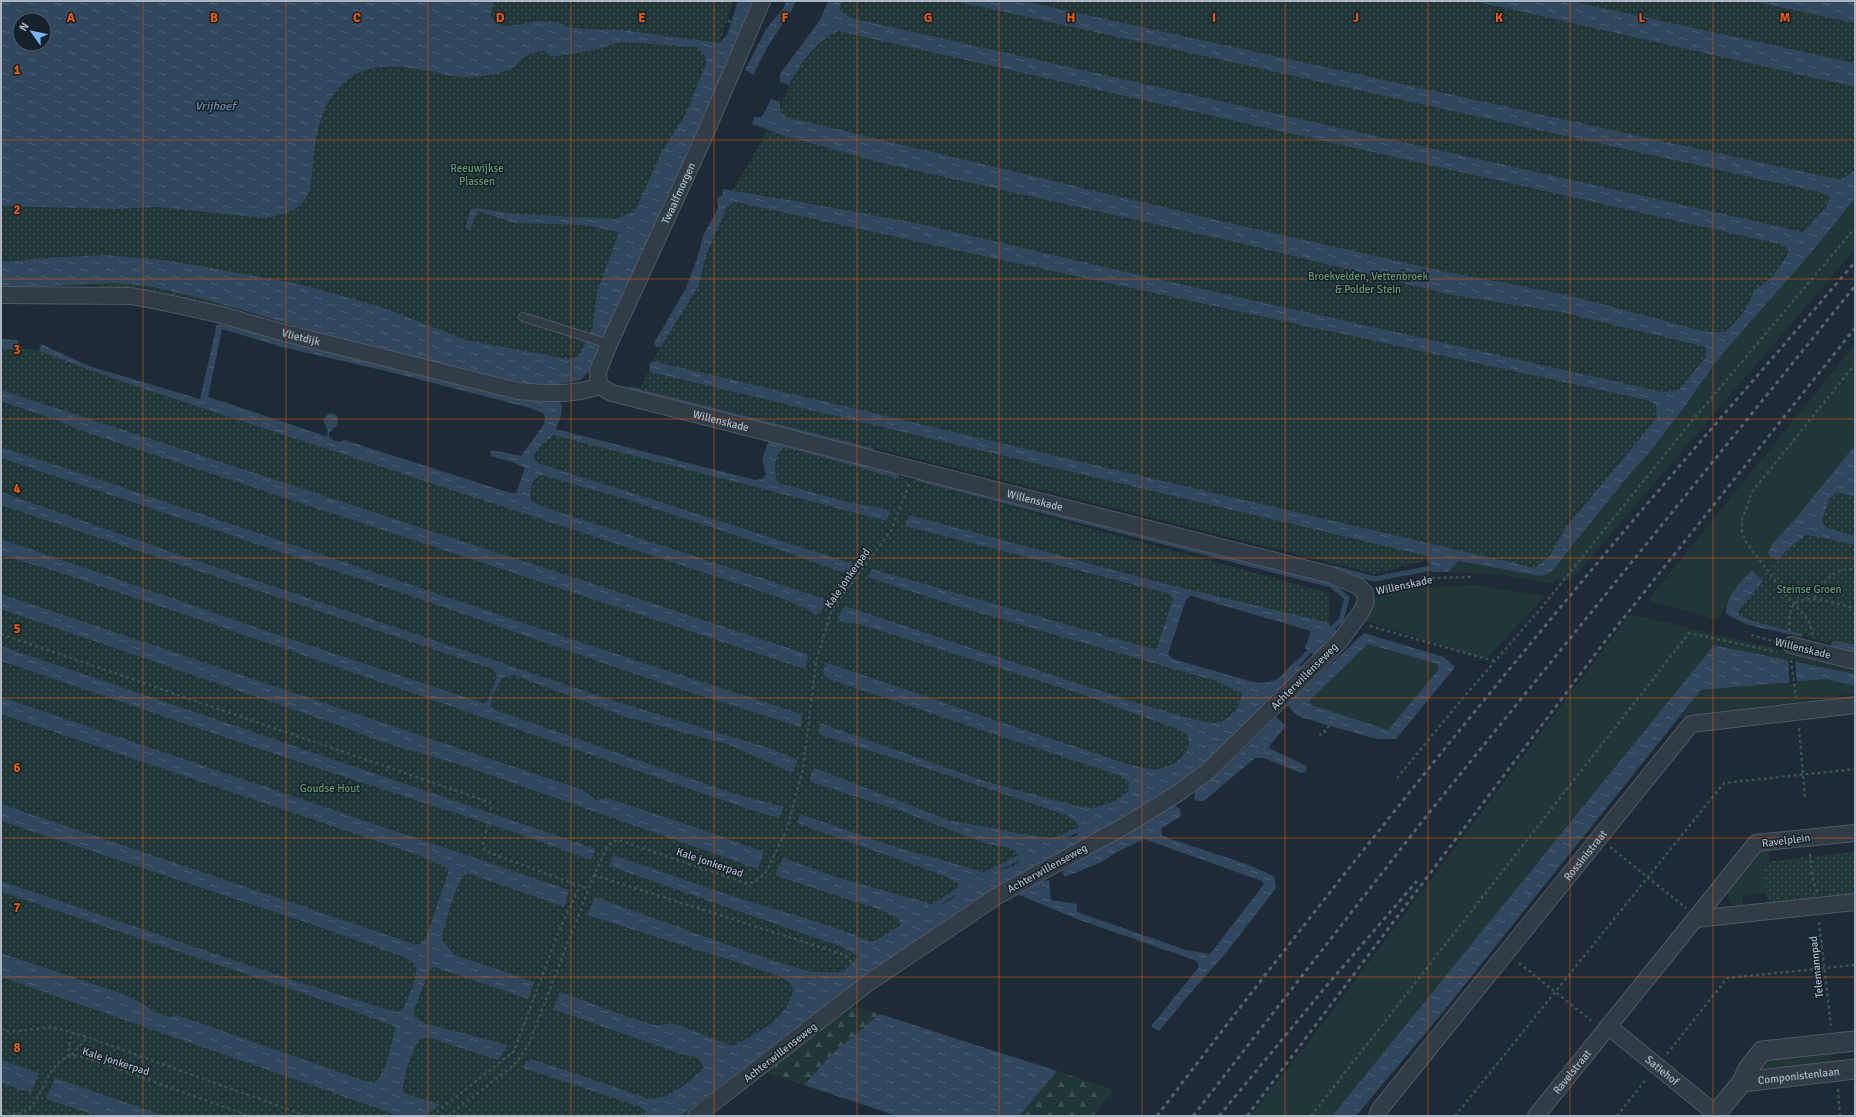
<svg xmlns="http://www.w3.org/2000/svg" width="1856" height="1117" viewBox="0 0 1856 1117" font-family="Signika,sans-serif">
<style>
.grass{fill:#203637}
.forest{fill:url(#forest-firs)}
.park{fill:url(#park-dots);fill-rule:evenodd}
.water{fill:url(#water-ripples);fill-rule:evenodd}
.pier{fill:#1e2a36}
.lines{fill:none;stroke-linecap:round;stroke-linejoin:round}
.stream{stroke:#30475e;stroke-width:5}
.service-casing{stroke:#4f5965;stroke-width:10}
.minor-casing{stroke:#4f5965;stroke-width:18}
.tertiary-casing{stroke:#4f5965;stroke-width:21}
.path{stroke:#3a5252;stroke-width:2.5;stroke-dasharray:3 3;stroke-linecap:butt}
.service{stroke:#313c46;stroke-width:8}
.minor{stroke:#313c46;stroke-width:16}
.tertiary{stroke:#313c46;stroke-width:19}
.rail{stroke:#53606e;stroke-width:3;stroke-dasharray:4 4;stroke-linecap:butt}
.grid{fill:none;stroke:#e8590c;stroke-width:1;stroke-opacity:0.55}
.labels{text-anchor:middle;stroke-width:3;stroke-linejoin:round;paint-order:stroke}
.park-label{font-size:11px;fill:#62956a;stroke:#17212b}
.street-label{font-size:11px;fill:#abb6c4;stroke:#17212b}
.water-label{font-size:12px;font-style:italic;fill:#698aaa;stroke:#17212b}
.grid-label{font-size:13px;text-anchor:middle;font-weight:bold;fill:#e8590c;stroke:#17212b;stroke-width:3;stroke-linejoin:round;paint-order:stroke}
</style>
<defs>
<pattern id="forest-firs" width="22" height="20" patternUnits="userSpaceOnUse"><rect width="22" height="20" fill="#203637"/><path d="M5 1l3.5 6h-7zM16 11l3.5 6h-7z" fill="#3e5152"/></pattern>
<pattern id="park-dots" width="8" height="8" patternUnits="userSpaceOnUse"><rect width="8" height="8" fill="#203637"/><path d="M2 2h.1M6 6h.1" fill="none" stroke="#3e5152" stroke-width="1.8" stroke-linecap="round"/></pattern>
<pattern id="water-ripples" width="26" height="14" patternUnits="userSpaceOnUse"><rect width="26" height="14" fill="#30475e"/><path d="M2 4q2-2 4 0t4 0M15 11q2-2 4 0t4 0" fill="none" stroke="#4b5f73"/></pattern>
</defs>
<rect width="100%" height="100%" fill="#1e2a36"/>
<!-- grass -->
<path class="grass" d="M1855,198v51l-284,332 -13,-3 -5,6 -48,-9 -57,-3 10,-11 82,15 28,-23 62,-79 19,-21 37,-48 14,-21 24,-32 88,-100z
M1855,344v101l-59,73 -24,26 52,-6 -94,60 -12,22 -70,-20z
M1477,585l68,11 -59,63 -124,-39c3,-6 7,-17 12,-21 15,-11 82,-13 103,-14z
M1630,614l225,53v7l-141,-29 -382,471h-82l64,-81z
M1368,644l69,20 3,5 -52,61 -76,-25 -3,-4z
M1826,679l29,7v8l-176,24 22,-28z
M1769,848l1,13 -7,1 3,31 -23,3v11l-11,-3 -4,-7v-8l32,-40z
M1830,1047l2,20 -73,7 -3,-7 10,-8z"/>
<!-- forest -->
<path class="forest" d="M851,1005l29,9 -47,39 -29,32 -39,-13z
M1057,1071l57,19 -21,26h-74z"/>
<!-- park -->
<path class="park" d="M1,1h732l-31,98 -122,268 -551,-93 -28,2zM20,20h24v24h-24z
M838,1h1017v186l-313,387 -97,-19 -70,19 -735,-185 90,-194 44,-76 22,-48 36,-48z
M1,345l39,6 478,152 10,-41 19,-32 217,56 13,-43 552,150v37l-146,-39 -21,68 97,34 -23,35 -391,255 -162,133h-682z
M1855,456v194l-124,-34 88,-117z
M1855,852v42l-88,9 -4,-41z"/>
<!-- water -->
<path class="water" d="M1,1h493l-3,14 3,6 12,6 31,-6 21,1 12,6 53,2 97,13 7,-8 11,-34h18l-155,347 -12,23 -8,9 -22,4 -22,1 -73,-13 -114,-30 -146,-43 -55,-13 -37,-3 -111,6v-27l43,-4 60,-3 60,5 37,6 102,19 78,22 85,33 102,19 11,-3 14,-30 4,-34 22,-60 -35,-7 -69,-2 -37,-12 -8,19h-3l-1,-5 5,-16 5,-1 41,6 99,5 19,-8 26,-58 24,-38 21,-51 -1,-9 -9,-8 -75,-5 -26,8 -44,7 -7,-6c-22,0 -22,15 -39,20 -12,5 -28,6 -42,6 -8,0 -16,-2 -24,-4 -30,-5 -67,-14 -93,8 -25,20 -30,52 -33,82 -1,13 -1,30 -11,40 -10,11 -26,13 -39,15l-105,-11 -42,2 -115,-3zM20,20h24v24h-24z
M786,1h10l-4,9 -24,36 -15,29 -8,-5 21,-41 18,-22z
M828,1h13l-1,9 11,8 952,214 23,-25 4,-10 -11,-5 -864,-191h68l818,179 14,-10v28l-43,54 -88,100 -24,32 -14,21 -37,48 -19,21 -77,96 -8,5 -5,1 -82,-15 -10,11h-16l-5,-16 -777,-184 -1,-8 3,-3 882,207 2,-1 14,-12 16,-28 91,-109 -1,-13 -9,-5 -912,-198 -8,5 -21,48 -7,30 -38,62h-5l-2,-4 32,-55 11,-29 6,-23 15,-28 -1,-10 6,-3 -1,-6 78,13 116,21 197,46 550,123 16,-2 29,-36 -3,-7 -139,-34 -114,-18 -195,-48 -375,-84 -97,-27 -33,-12 2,-7h8l9,-18 9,3v8l6,7 452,108 209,47 121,23 138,37h19c15,-14 22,-22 29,-42 16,-9 29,-24 35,-40l-6,-5 -945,-214c-25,12 -35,30 -49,54l-9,-3v-8l40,-54z
M1474,1h97l284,62v24z
M1751,1h98l6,1v21z
M217,324l36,7 260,68 4,-3 41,4 4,5 -1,11 -5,13 199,51 7,-1 4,-5 -4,-15 7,-19 128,33 3,6 -107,-30 -10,-1c-10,11 -9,20 -6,35 23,5 44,12 67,18 15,4 31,4 46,10l-3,10 -334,-86 -12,10 -7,10 1,5 3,3 316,101 -7,10 -64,-23 -158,-52 -84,-24c-10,5 -13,16 -10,26l10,5 281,92 4,3 -5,11 -5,3 -11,-7 -27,-11 -658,-216 -81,-30 2,-7 48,22 111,33zM222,329l60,18 108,25 140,36 13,5 2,5 -1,6 -23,32 -31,-6 1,6 21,6 13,6 -9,25h-5l-167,-53 -4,2 -7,-2 -4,-3v-4l8,-8 1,-6c-1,-5 -6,-7 -10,-5l-5,6 5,11 -1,5h-1l-118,-39z
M1,339l17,1v9h-17z
M1,390l806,264 1,3 -3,12 -720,-237 -26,-11 -58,-20z
M1855,445v52l-18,-5 -8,7 -7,22 4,6 29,10v8l-31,-7 -19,-3 -18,15 -9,10 -8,-3 -2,-4 4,-9 24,-26z
M1,447c267,88 533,182 801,267l-1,13 -137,-43 -241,-84 -422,-142z
M1,492l199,70 424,142 145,44 29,12 -6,13 -62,-28 -107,-29 -109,-41 -12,3 -10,19 -1,10 4,3 237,83 52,14 -5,11 -25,-7 -527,-182 -169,-57 -57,-17v-16l257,89 225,75 4,-1 10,-26 -4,-7 -492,-164z
M909,515l261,70 156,37 11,9 -23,24 -9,-7 6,-17 -120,-35 -5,3 -18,55 5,5 80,23c25,3 26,-5 42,-21l6,6 -87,88 -40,31 -110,65 -202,128 -182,137h-37l3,-5 -6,-4 -116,-39v-3l7,-6 119,40c21,0 39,-18 54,-31l-6,-10 -20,-5 -125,-44 7,-17 74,27 24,7 14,-3 61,23c24,-13 56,-28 60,-57l-4,-7 -15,-8 -187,-59 8,-18 161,58 55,17h32l15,-15 -1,-2 -15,-8 -233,-81 4,-11 113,39 107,33 39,15 28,-16v-5l-5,-5 -17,-7 -98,-32 -5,-3 8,-16 60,21 92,26c13,-1 18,-6 26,-16l-3,-6 -13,-7 -143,-51 -5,-3 3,-8 93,32 94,27 26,-6 6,-6v-4l-4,-6 -9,-4 -19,-3 -86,-33 -91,-29 1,-10 4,-4 133,52 86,16 35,3 8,-4 2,-7 -3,-6 -10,-7 -124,-42 -119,-37 -4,-3 1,-10 167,59 90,24 16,2 22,-7 13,-9 1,-10 -8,-6 -290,-96 -8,-5 2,-13c88,30 176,61 264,89 20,6 51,20 70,18 12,-2 30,-13 30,-27 0,-2 -2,-6 -3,-8l-6,-4 -102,-37 -219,-69 -18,-2 -4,-4 8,-12 292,97c15,4 70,22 81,20 12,-3 24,-19 24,-30l-26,-12 -257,-74 -92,-30 5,-8 277,79 6,1 2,-1 16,-50 -6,-5 -262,-67z
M1752,570l11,11 -25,31 1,3 9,5 53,14 1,3 -54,-12 -22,-11c-1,-16 15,-33 26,-44z
M1,594l579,195 17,11 10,-2 85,28 72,26 -6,17 -291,-102 -88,-26 -35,-14 -343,-118z
M1364,633l80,24 11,10 -59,72h-19l-50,-14 -29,-9 -11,-11zM1368,644l69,20 2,5 -51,61 -76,-25 -3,-4z
M1836,641l19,4v8l-24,-7 1,-4z
M1714,645l141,29v12l-29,-7 -125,11 -263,328 -82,98h-24z
M1,646l595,203 -5,11 -75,-27 -256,-84 -259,-88z
M1,697l568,193 -5,17 -97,-34c-13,10 -20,49 -26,66l14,16 79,27 -6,17 -94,-32 -5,4 -16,42 2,4 9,6 84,22 -10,15 -68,-22h-10c-9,16 -16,35 -17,53l3,3 35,11 -18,11h-23l-399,-139v-24l122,41 21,10 9,7 17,6 7,-2 185,65 12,3c14,-12 16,-37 21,-54l-1,-3 -65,-24 -328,-110v-11l294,100 101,31h4c6,-8 18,-34 16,-45 -1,-4 -5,-6 -9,-9l-105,-37 -301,-100v-17l413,140h6l6,-6 23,-68 -3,-3 -28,-12 -417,-141z
M1276,717l10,9 -16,19 -1,3 37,18 1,3 -2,3 -4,1 -37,-15h-9l-51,43h-6l-4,-2 1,-7 45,-39z
M1173,805l7,4 1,7 -20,13 1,7 84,28 28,12 2,12 -50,65 -27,30 -40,48 -8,-5 48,-59 -2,-6 -120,-42 -60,-25 15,-11 17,-3 2,20 26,4v8l109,38 24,4 54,-70 -2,-3 -118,-42 -27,13 -15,10 -37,15 -3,-6z
M880,1014l177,57 -38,45h-122l-93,-31 29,-32z
M1,1060l38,13 -8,20 -30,-10z
M55,1078l110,38h-66l-53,-17z"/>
<!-- pier -->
<path class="pier" d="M1795,659l2,24 -7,1 -2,-24z"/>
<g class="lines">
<!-- stream -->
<path class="stream" d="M630,389l241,61
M918,479l413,106 16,13 -6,22 -13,13
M1333,568l42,11 56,-11
M1293,668l21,-21
M1053,841l33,-15
M981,876l43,-21
M930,908l36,-23"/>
<!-- service casing -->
<g class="service-casing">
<path id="service" d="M523,317l86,27"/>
</g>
<!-- minor casing -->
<g class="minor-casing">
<g id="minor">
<path id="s1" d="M1,295l130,1 32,6 59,13 59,17 237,59c27,2 54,5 81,-5"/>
<path id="s2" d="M599,386l13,7 719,182 27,11 7,7 1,9 -5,10 -21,29 -132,130 -30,22 -50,31 -131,72 -129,87 -172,133"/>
<path id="s3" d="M599,386l-1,-15 11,-27 94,-205 59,-138"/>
<path d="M1791,645l64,16"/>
<path d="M1855,833l-99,10 -61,76 160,-17"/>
<path id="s4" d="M1608,1026l108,88"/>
<path id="s5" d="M1377,1116l3,-7 311,-385 164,-19"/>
<path id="s6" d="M1536,1116l159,-197"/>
</g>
</g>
<!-- tertiary casing -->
<g class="tertiary-casing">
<g id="tertiary">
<path id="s7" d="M1742,1082l113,-13"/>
<path d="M1714,1116l28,-34 6,-13 14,-18 93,-10"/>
</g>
</g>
<!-- path -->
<path class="path" d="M728,21l9,3
M1379,590l55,-12 37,-1
M1814,598c13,-17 15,-29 41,-29
M1370,626l124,35
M1789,631c0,-7 0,-15 2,-22 9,-20 48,-4 64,-1
M1,634l488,168 3,4 -9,39 2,6 103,38
M1751,635l26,7
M1813,635l-3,-11 -4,-7 -17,-18 -43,-57 -4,-11v-11l10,-28 103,-128
M1791,660l5,37
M1799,728l6,69
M1319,734l3,1 7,-9 5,-14
M1397,778l66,-80 79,-91 154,-191 159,-188
M1610,847l76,61
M1810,854l3,27 4,11
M594,875l251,80 14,15
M1819,922l12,104
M1519,963l74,59
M1,1029l8,3 43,-5 35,10 220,79
M1667,1054l60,-76 128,-13
M72,1055l15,-18
M68,1057l3,-24
M1838,1089l2,27
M1,1110c4,1 8,3 12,4 31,2 29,-54 59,-58 5,-1 13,2 18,3l160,57
M432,1116l82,-65 46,-123 20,-42
M448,1116l66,-51 14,-19 66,-171 13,-28 5,-5 7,-2 129,44 9,-4 8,-6 22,-45 16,-60 13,-107 16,-53 59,-78 18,-47
M1311,1116l378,-483 88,19
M1455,1116l269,-333 131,-14
M1617,1116l30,-38"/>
<!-- service -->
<use href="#service" class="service"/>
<!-- minor -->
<use href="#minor" class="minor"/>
<!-- tertiary -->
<use href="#tertiary" class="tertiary"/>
<!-- rail -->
<path class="rail" d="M1157,1116c135,-178 274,-353 417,-525 92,-111 187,-219 281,-329
M1193,1116l231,-297 431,-533
M1219,1116l109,-132 89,-103
M1247,1116l359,-476 249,-312"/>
</g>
<!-- grid -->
<path class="grid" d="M143,1v1115M286,1v1115M428,1v1115M571,1v1115M714,1v1115M857,1v1115M999,1v1115M1142,1v1115M1285,1v1115M1428,1v1115M1570,1v1115M1713,1v1115M1,140h1854M1,279h1854M1,419h1854M1,558h1854M1,698h1854M1,838h1854M1,977h1854"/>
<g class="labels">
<!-- park labels -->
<g class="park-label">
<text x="477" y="172">Reeuwijkse<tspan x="477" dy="13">Plassen</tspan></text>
<text x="1368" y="280">Broekvelden, Vettenbroek<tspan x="1368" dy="13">&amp; Polder Stein</tspan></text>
<text x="1809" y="593">Steinse Groen</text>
<text x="330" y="792">Goudse Hout</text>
</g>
<!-- street labels -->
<g class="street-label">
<text dy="4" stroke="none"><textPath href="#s3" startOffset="210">Twaalfmorgen</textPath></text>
<text dy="4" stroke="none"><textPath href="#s1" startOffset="305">Vlietdijk</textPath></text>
<text dy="4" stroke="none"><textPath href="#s2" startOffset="127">Willenskade</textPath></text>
<text dy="4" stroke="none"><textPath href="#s2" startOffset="451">Willenskade</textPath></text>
<text transform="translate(847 578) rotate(-55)" y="4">Kale jonkerpad</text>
<text transform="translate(1404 585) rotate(-12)" y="4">Willenskade</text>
<text transform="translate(1803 648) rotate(14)" y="4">Willenskade</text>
<text transform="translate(1304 676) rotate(-45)" y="4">Achterwillenseweg</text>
<text transform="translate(1786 840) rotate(-7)" y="4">Ravelplein</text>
<text dy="4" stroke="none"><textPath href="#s5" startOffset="334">Rossinistraat</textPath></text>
<text transform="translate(710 862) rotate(19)" y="4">Kale jonkerpad</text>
<text transform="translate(1047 868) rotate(-29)" y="4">Achterwillenseweg</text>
<text transform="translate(1816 967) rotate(-96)" y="4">Telemannpad</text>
<text transform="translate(780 1052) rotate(-38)" y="4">Achterwillenseweg</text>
<text transform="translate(116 1061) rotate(18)" y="4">Kale jonkerpad</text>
<text dy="4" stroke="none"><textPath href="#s4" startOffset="70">Satiehof</textPath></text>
<text dy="4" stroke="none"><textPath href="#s6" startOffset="57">Ravelstraat</textPath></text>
<text dy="4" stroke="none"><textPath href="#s7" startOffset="57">Componistenlaan</textPath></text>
</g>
<!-- water labels -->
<g class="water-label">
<text x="215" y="110">Vrijhoef</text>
</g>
</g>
<g class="grid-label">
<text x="71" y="22">A</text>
<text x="214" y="22">B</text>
<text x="357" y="22">C</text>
<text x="500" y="22">D</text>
<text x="642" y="22">E</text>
<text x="785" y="22">F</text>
<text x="928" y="22">G</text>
<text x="1071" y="22">H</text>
<text x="1214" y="22">I</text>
<text x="1356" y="22">J</text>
<text x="1499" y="22">K</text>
<text x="1642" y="22">L</text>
<text x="1785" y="22">M</text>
<text x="17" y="74">1</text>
<text x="17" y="214">2</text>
<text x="17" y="354">3</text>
<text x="17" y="493">4</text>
<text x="17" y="633">5</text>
<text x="17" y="772">6</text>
<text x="17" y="912">7</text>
<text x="17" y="1052">8</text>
</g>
<!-- border -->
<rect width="1856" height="1117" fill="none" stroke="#abb6c4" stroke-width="4"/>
<!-- north arrow -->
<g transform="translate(32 32) rotate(303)"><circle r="19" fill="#17212b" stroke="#525d68"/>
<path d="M0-3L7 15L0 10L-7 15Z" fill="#77b5fd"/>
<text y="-6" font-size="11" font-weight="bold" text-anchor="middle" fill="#abb6c4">N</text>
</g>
</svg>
